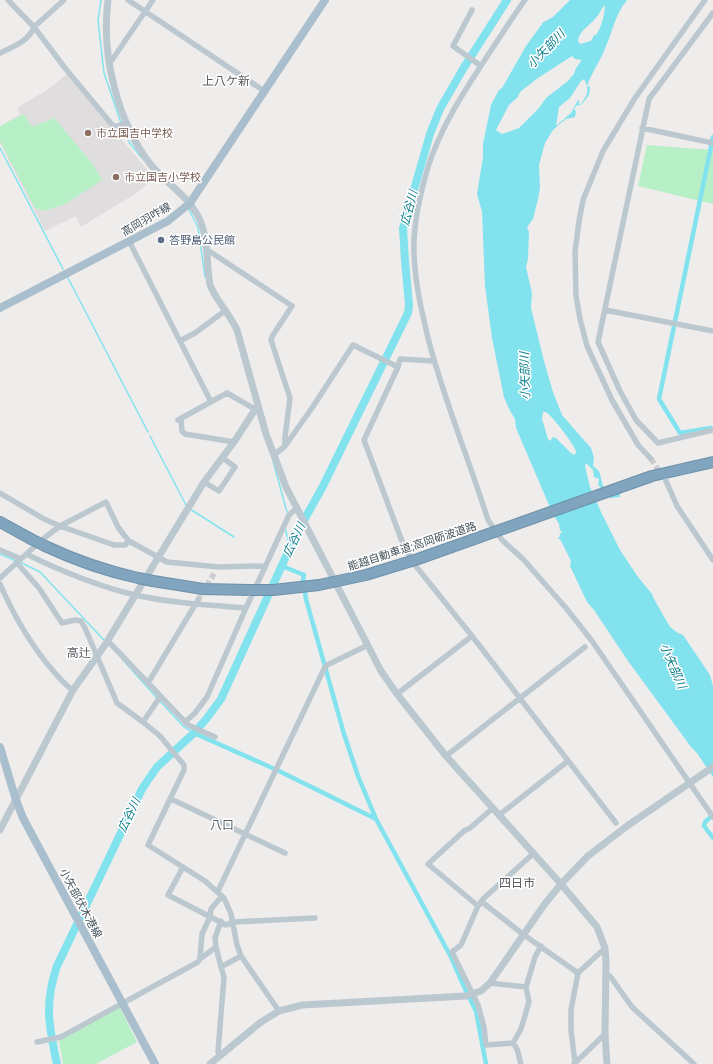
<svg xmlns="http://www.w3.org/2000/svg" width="713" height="1064" viewBox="0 0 713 1064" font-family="Ubuntu,'Noto Sans JP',sans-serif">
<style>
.education{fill:#e0ddde}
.green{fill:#b7f0c7}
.water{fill:#82e3ee;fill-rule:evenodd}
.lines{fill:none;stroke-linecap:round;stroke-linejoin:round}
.stream{stroke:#82e3ee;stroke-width:1.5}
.canal{stroke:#82e3ee;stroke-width:4.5}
.river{stroke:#82e3ee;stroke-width:8}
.minor-tunnel{stroke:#cdcdcf;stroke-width:5.5;stroke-dasharray:5.5 3;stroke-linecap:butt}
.motorway-casing{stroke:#6c90a9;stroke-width:12}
.minor{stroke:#bcc8cf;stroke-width:5.5}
.tertiary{stroke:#bcc8cf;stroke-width:7}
.primary{stroke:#aabfcd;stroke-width:8}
.motorway{stroke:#81a5be;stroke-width:10}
.motorway-bridge-casing{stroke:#6c90a9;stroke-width:12;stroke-linecap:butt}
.motorway-bridge{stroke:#81a5be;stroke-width:10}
.education-dot{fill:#8d6e63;stroke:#fff;stroke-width:1.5}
.service-dot{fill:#5c6f8a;stroke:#fff;stroke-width:1.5}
.labels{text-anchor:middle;stroke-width:3;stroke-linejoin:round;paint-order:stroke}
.education-label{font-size:11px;fill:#785e54;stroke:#fff;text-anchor:start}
.street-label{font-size:11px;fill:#44525a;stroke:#fff}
.service-label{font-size:11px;fill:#4e5e75;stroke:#fff;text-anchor:start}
.water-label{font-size:12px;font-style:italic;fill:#097d8b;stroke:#fff}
.neighbourhood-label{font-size:12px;fill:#585d61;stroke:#fff}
</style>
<rect width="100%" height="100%" fill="#efecec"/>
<!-- education -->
<path class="education" d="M67,74l87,104 -16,14 -57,35 -5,-11 -31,15 -45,-88v-17l20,-12 -3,-6 33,-20z"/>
<!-- green -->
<path class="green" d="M24,114l8,13 22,-9 38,45 10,17 -35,23 -22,8 -10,-3 -35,-67v-15z
M647,145l66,5v54l-75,-18z
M117,1008h3l17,34 -41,22h-33l-4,-23z"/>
<!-- water -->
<path class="water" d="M570,0h57c-12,14 -15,34 -23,51 -5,12 -13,23 -17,35l3,1 -1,8 -7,9 -6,2 -2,4 2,1 -1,6 -9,2 -5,4 -8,7 -8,13 -6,22 1,23 -2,11 -5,20 -6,8 2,5 -1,27 -2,8 6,26 -1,15 13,53 9,31 9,23 29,33 3,10 -1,8 6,5c4,12 2,16 12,25h2l6,-8 1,9 -9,1 -13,-13 1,-6 -5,-2 -1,-7 -7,-7 -1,3 5,21 11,25 19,38 18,27 14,17 2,5 16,28 8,6 5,2 27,40 3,11v91l-16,-24 -6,-6 -63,-86 -34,-51 -7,-8 -17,-36 1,-5 -11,-22h-2l4,-8h-2l-1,-7 -10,-16v-3l-33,-77 -1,-9 -6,-10 -5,-12 -12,-59 -7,-52 -3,-74 -5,-18 6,-37v-13l8,-39 8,-15 3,-2 24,-42 16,-22v-1l11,-6zM605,5c0,8 -4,24 -9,30h-2l-3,6 -11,3 -2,-3c1,-10 11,-15 17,-22 4,-4 6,-10 10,-14zM572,56l3,3 7,1 -6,8 -2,6 -6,7 -22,17 -7,10 -20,20 -17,6 -6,-4 13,-25 9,-8 2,-5 18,-14zM584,79c6,12 4,14 -3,25h-2v-4h-1l-7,13 -15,13 3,-19 11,-9 11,-17zM543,412h3c8,6 26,30 30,39l-1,4 -4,-2 -15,-15 -3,-1 -3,4 -2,-2 -6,-20z"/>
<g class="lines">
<!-- stream -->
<path class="stream" d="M101,0l-3,20 6,53 17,50
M122,126l7,16 12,15
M0,148l63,121
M188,208l10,19 7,50
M68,278l80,154
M150,436l37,71
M273,461l14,51
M190,509l44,28
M285,528l5,19
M0,554l16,7
M20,562l20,10 64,68
M122,659l35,39
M159,700l24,26 11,7"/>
<!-- canal -->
<path class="canal" d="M711,428l-31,5 -21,-34 54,-262
M282,566l22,9 -1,5 3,19 38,135 14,42 18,43 75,138 15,34 10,20 10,53
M194,733l85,38 97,48
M713,815l-8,7 -1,4 9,12"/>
<!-- river -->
<path class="river" d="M57,1064c-8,-37 -13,-60 0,-98l85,-177 15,-22 37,-34 13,-15 14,-19 67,-147 15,-30 19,-34 86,-175 1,-8 -4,-44 -2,-33 27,-94 10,-25 23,-40 44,-69"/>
<!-- minor-tunnel -->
<path class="minor-tunnel" d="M651,459l11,16
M198,600l17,-28"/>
<!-- motorway casing -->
<g class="motorway-casing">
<path id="motorway" d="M652,476l61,-14
M0,522l31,17
M45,546c30,14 61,25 93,32
M153,581l50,8 47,1"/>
</g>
<!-- minor -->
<path class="minor" d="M8,0l26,27 31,41 49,59 13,-4
M128,0l136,91
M525,0c-13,18 -25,37 -37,55 -23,35 -47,71 -60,112 -7,24 -13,48 -14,74 -1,34 7,68 15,101 16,60 40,118 59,178l14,20 21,19 43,49 26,33 121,176
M472,10l-19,36 28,20
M713,13l-64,86 -51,243 22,49 16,29 22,23 55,-13
M0,53c13,-6 29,-12 34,-26l30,-27
M109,61l3,-1 41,-60
M642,128l71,15
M129,241l82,161
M206,249l86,57 -19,29 -2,5 19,58 -5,39v9l-11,9
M605,310l108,21
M180,341l15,-8 31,-23
M434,361l-34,-2 -2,8 -34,73 39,104 12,21 57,71 144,187
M181,418l1,13 3,3 49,8
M178,420l49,-27 28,16
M285,446l27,-38 41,-63 45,22
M651,459l-13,-14 -26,-45 -25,-54 -7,-27 -4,-23 -1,-44 4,-31 4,-21 20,-49 32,-53 70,-98
M666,481l11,25 36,54
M204,482l15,9 16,-24 -12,-9
M0,493l44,26 16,7 54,19h11l4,-4
M0,550l21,9
M26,554c35,17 71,32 109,41 36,8 74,10 111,13l43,-93 8,-7
M17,563l22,25 23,35 13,-3 6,1 4,7 32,75 26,19 17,14 24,29v5l-36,75 57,36 19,17 7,16 6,31 4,11 38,55
M0,578l43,-39 17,-13 46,-24 12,25 6,8 5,6 38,21 52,5 42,-1 4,2
M0,584c14,32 32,63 55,89 6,7 11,13 18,17
M108,641l40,42 50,-83
M148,683l37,39 10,-9 12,-16 39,-89
M397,694l75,-58
M143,722l17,-25
M185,722l3,3 27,12
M446,756l139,-109
M171,799l114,54
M499,815l69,-54
M534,853l-50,45 -6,8 -17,39 -9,7 26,53 6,22 2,18 27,-2 8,-14 8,-27 -3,-15 9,-30 6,-11
M183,867l-15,28 58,30 7,-3 82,-4
M218,891l106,-222 3,-4 41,-20
M482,902l42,33 54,38
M478,906l-50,-42 36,-33 6,-3 23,-20
M216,947l-1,-9 6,-17
M200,959l2,-25 8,-17 1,-8 11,-13
M606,975l4,1 22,31 62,57
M490,983l36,4
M37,1042l24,-5 137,-75 2,-3 16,-12 5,20 20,-11
M513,1043l4,6 4,15
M220,1055l-2,-3 6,-75 -3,-10
M575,1063l-4,-33v-20l7,-37 27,-25
M574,1064l31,-30"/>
<!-- tertiary -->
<path class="tertiary" d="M108,0c-7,54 9,122 43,165 15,18 36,30 47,51 11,21 8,47 12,69 7,17 20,29 27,45l29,104 20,53 95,184 16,23 49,62 115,128 36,43 8,21 1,14 -1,72 2,30
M0,830l73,-140 32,-45 99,-163 30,-40 24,-37
M210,1064l51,-42 18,-11 23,-6 164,-9 15,-5 9,-8 54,-78 17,-21 27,-28 39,-30 86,-59"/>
<!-- primary -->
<path class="primary" d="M0,308l168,-87 22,-18 135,-203
M0,747l16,53 7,18 132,246"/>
<!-- motorway -->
<use href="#motorway" class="motorway"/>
<!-- motorway-bridge casing -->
<g class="motorway-bridge-casing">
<path id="motorway-bridge" d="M31,539l14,7
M138,578l15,3
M250,590h23l46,-5 47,-10 52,-16 234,-83"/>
</g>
<!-- motorway-bridge -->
<use href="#motorway-bridge" class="motorway-bridge"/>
</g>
<!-- markers -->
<g class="education-dot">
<circle cx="88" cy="133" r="4"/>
<circle cx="116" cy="177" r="4"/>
</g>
<circle class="service-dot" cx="161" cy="240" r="4"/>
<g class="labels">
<!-- education labels -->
<g class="education-label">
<text x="96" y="137">市立国吉中学校</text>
<text x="124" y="181">市立国吉小学校</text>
</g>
<!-- street labels -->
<g class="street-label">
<text transform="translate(146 219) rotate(-30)" y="4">高岡羽咋線</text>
<text transform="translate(412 546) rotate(-18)" y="4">能越自動車道;高岡砺波道路</text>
<text transform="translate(81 903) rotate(62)" y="4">小矢部伏木港線</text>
</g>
<!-- service labels -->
<g class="service-label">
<text x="169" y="244">答野島公民館</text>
</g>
<!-- water labels -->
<g class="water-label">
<text transform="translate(546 49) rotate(-46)" y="4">小矢部川</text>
<text transform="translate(409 208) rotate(-75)" y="4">広谷川</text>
<text transform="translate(525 376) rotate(-91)" y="4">小矢部川</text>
<text transform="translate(294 540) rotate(-64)" y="4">広谷川</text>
<text transform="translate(673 666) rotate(67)" y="4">小矢部川</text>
<text transform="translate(129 815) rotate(-64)" y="4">広谷川</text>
</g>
<!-- neighbourhood labels -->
<g class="neighbourhood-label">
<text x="226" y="85">上八ケ新</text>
<text x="79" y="657">高辻</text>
<text x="222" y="829">八口</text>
<text x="517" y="887">四日市</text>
</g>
</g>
</svg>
